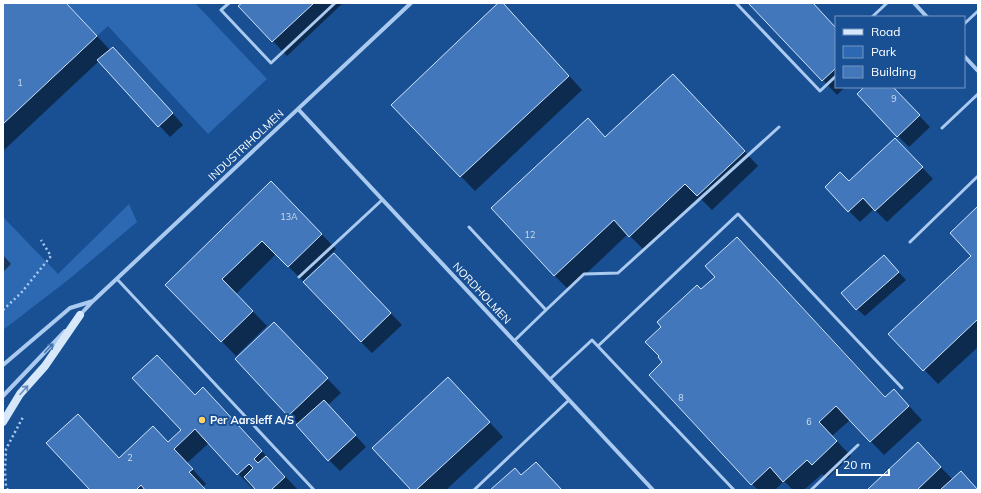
<svg xmlns="http://www.w3.org/2000/svg" width="981" height="493" viewBox="0 0 981 493" font-family="Mulish,sans-serif">
<style>
.green{fill:#2c69b2}
.shadow{fill:#0007}
.building{fill:#4278bb;stroke:#d1e4fb}
.lines{fill:none;stroke-linecap:round;stroke-linejoin:round}
.path{stroke:#abcaf0;stroke-width:2.5;stroke-dasharray:2 3;stroke-linecap:butt}
.lane{stroke:#abcaf0;stroke-width:3}
.street{stroke:#abcaf0;stroke-width:4}
.secondary{stroke:#d8e8fb;stroke-width:8}
.oneway{stroke:#4575b0}
.oneway2{stroke:#658dbd}
.poi-dot{fill:#ffd369;stroke:#195094;stroke-width:1.5}
.labels{text-anchor:middle;stroke-width:4;stroke-linejoin:round;paint-order:stroke}
.number-label{font-size:9px;fill:#d0ddee}
.street-label{font-size:11px;fill:#fff;stroke:#195094}
.poi-label{font-size:11px;font-weight:bold;fill:#fff;stroke:#195094;text-anchor:start}
</style>
<rect width="100%" height="100%" fill="#195094"/>
<!-- green -->
<path class="green" d="M66,3h129l72,76 -59,55 -100,-108 -11,10z
M129,204l8,18 -69,58 -65,50v-113l55,57z"/>
<!-- shadow -->
<path class="shadow" d="M3,3h63l44,47 14,9 59,66 -13,12 -71,-76 -96,90z
M243,3h100l-56,53 -47,-50z
M499,3h3l13,13 67,74 -107,101 -83,-86z
M750,3h62l24,25v59h9l-8,8z
M865,87h27l38,40 -21,20 -11,-11z
M687,89l71,77 -46,44 -12,-12 -56,52 -16,-16 -59,56 -14,-14 51,-138z
M906,150l27,29 -46,43 -13,-13 -14,13 -11,-11v-29z
M271,183l65,66 -33,32 -27,-27 -40,40 31,32 -31,30 -69,-71z
M978,207v140l-40,37 -48,-50 82,-78z
M751,252l135,145 8,-7 28,30 -38,35 -34,-35 -18,16 19,20 -24,22 -5,-4 -18,16h-11l-9,-9 -9,9h-17l-108,-115 14,-13 38,-72z
M3,255l8,9 -8,8z
M891,264l15,16 -41,36 -8,-7z
M345,265l57,60 -30,28 -11,-11z
M288,337l53,56 -13,12 38,42 -26,24 -11,-11 -31,-36 -9,-9z
M157,356l38,40 22,7 81,87h-41l-3,-4 -2,2 -43,-45 -22,20 19,21 -3,3 3,3h-115l28,-31 34,-32 16,16 13,-13z
M463,393l40,44 -57,53h-34z
M932,458l21,22 8,-7 17,17h-109z"/>
<!-- building -->
<path class="building" d="M3,3h63l31,33 -94,88z
M242,3h72l-42,39 -34,-36z
M498,3h5l66,73 -109,101 -69,-72z
M748,3h65l23,25v40l-14,13z
M113,47l60,66 -15,14 -61,-67z
M673,74l72,77 -48,45 -12,-12 -56,53 -15,-17 -60,56 -63,-68 97,-90 17,19z
M864,87h29l27,28 -23,22 -40,-43z
M895,138l28,29 -48,44 -12,-13 -15,14 -23,-25 15,-15 9,9z
M271,181l51,53 -34,33 -26,-26 -40,38 31,32 -32,31 -56,-57z
M978,206v113l-55,52 -35,-37 83,-78 -21,-23z
M737,237l148,160 9,-8 15,17 -39,36 -34,-36 -17,16 18,19 -25,24 -5,-5 -24,22 -13,-15 -19,18 -102,-110 13,-13 -4,-5 1,-1 -14,-14 16,-15 -4,-5 40,-37 4,4 14,-12 -10,-11z
M334,253l57,60 -30,29 -58,-60z
M884,255l15,17 -43,38 -15,-17z
M274,322l54,56 -40,38 -53,-57z
M157,355l38,40 8,-8 59,64 -8,8 4,4 8,-7 19,21 -14,13h-15l-12,-13 9,-9 -4,-4 -12,11 -42,-46 -21,20 19,20 -4,3 17,18h-61l-4,-5 -5,5h-46l-44,-47 32,-29 41,44 34,-32 15,16 13,-12 -49,-52z
M448,377l42,45 -74,68h-5l-39,-42z
M324,400l32,35 -28,26 -32,-36z
M918,442l23,25 -24,23h-50z
M536,462l26,28h-72l25,-22 6,7z
M961,471l17,19h-38z"/>
<g class="lines">
<!-- path -->
<path class="path" d="M3,310l18,-17 30,-37 -10,-16
M8,490l-2,-3 -1,-16 1,-22 17,-32"/>
<!-- lane -->
<path class="lane" d="M229,3l-8,7 50,53 64,-60
M736,3l84,88 16,-15
M872,17l15,-14
M964,24l14,-13
M942,128l36,-34
M469,227l77,83 38,-36 34,-1 161,-146
M910,242l68,-66
M299,277l83,-77
M117,279l197,211
M514,341l32,-31
M598,346l140,-132 164,174
M550,379l42,-39 142,150
M474,490l95,-90
M811,490l47,-45"/>
<!-- street -->
<path class="street" d="M914,3l13,14
M964,56l14,15
M298,109l355,381
M79,316l14,-15 318,-298
M3,365l67,-57 23,-7
M3,396l62,-65"/>
<!-- secondary -->
<path class="secondary" d="M3,422l17,-28 25,-28 35,-51"/>
</g>
<!-- one-way arrows -->
<defs><path id="oneway-shaft" d="M-6 0H5M1.5-3L5.5 0L1.5 3" fill="none" stroke-width="1.6" stroke-linecap="round" stroke-linejoin="round"/></defs>
<use class="oneway" href="#oneway-shaft" transform="translate(49 348) rotate(-46)"/>
<use class="oneway2" href="#oneway-shaft" transform="translate(24 390) rotate(-48)"/>
<!-- markers -->
<circle class="poi-dot" cx="202" cy="420" r="4"/>
<g class="labels">
<!-- number labels -->
<g class="number-label">
<text x="20" y="86">1</text>
<text x="894" y="102">9</text>
<text x="289" y="220">13A</text>
<text x="530" y="238">12</text>
<text x="681" y="401">8</text>
<text x="809" y="425">6</text>
<text x="130" y="461">2</text>
</g>
<!-- street labels -->
<g class="street-label">
<text transform="translate(246 145) rotate(-43)" y="4">INDUSTRIHOLMEN</text>
<text transform="translate(482 293) rotate(47)" y="4">NORDHOLMEN</text>
</g>
<!-- poi labels -->
<g class="poi-label">
<text x="210" y="424">Per Aarsleff A/S</text>
</g>
</g>
<!-- border -->
<rect width="981" height="493" fill="none" stroke="#ffffff" stroke-width="8"/>
<!-- legend -->
<rect x="835" y="16" width="130" height="72" fill="#195094" stroke="#7596bf"/>
<rect x="843" y="29" width="20" height="6" fill="#d8e8fb" stroke="#7596bf"/>
<text x="871" y="36" font-size="12" fill="#ffffff">Road</text>
<rect x="843" y="46" width="20" height="12" fill="#2c69b2" stroke="#7596bf"/>
<text x="871" y="56" font-size="12" fill="#ffffff">Park</text>
<rect x="843" y="66" width="20" height="12" fill="#4278bb" stroke="#7596bf"/>
<text x="871" y="76" font-size="12" fill="#ffffff">Building</text>
<!-- scale -->
<path d="M837 469v6h52v-6" fill="none" stroke="#ffffff" stroke-width="2"/>
<text x="843" y="469" font-size="12" fill="#ffffff" stroke="#195094" stroke-width="3" paint-order="stroke">20 m</text>
</svg>
